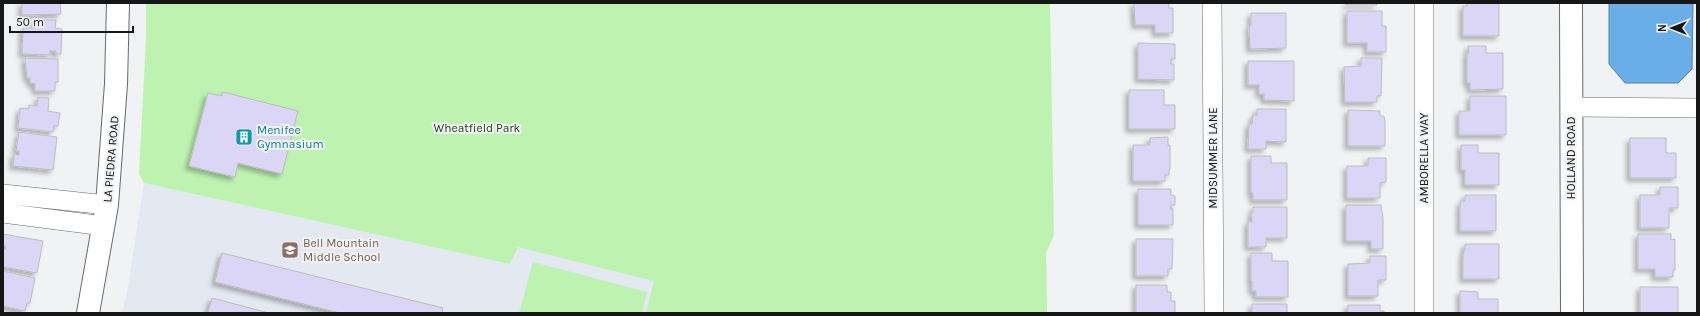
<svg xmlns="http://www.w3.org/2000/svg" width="1700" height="316" viewBox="0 0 1700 316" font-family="Karla,sans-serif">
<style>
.built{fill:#e4e8f0}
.green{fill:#bdf2b1}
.water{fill:#69aee7;stroke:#5080a9}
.building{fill:#dcd6f6;stroke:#bebdbf;filter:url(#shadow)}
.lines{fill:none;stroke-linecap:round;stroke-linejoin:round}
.street-casing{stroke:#68696a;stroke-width:20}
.secondary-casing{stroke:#68696a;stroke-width:24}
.street{stroke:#fff;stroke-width:19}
.secondary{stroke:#fff;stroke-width:22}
.labels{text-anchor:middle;stroke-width:4;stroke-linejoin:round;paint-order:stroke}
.park-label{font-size:12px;fill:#183d10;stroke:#f1f2f3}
.culture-label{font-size:12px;fill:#0d838f;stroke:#f1f2f3;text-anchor:start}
.street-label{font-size:12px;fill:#161617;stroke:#f1f2f3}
.education-label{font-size:12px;fill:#785e54;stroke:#f1f2f3;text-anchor:start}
</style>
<defs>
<filter id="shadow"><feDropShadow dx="-3.5" dy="3.5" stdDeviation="2" flood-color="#0004"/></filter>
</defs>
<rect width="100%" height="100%" fill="#f1f2f3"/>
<!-- built -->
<path class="built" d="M144,183l366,81 7,-17 529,6 1,60h-925l5,-20z"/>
<!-- green -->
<path class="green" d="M146,3h904l4,232 -8,18 1,60h-401l8,-32 -136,-34 -8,17 -366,-81 -5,-9 7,-135z
M533,262l114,30 -5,21h-123z"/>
<!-- water -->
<path class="water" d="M1609,3h84l-1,66 -14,14h-53l-16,-19z"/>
<!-- building -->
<path class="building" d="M22,3h38l1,11 -39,1z
M1134,3h35v5h4v25h-18v-8h-20z
M1346,3h31v2h-31z
M1467,3h32v33h-36v-30h4z
M1347,11h35v15h4v26h-19v-9h-20z
M1251,13h35v35l-36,1 -1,-23h2z
M34,20h22l-1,8 7,1 -1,25h-5v-3h-6v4l-28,-1 1,-26h11z
M1138,43l37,1v15h-4v5h3v16l-36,-1z
M1468,46h18v7h17v36l-33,1v-7h-3v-30h2z
M25,58l33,1v23h-3v9h-20v-7l-5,-1v-5h-3z
M1361,58h21l-1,38h-4v6h-32l-1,-35 17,-1z
M1248,61h46v40l-30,-1v-6h-5v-9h-11z
M1129,90h35v15h11v24h-46z
M223,92l75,19 -16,63 -44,-11 -3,14 -46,-11 19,-73 14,3z
M1470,96h36v39h-47v-24h11z
M38,97l11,1 -1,13 12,2 -2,13h-4l-1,6 -35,-4 2,-20 9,1v-4l8,1z
M1257,109h29v33l-20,-1v8h-18l1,-25h3l1,-9h4z
M1348,110l32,1v5h4l1,6v24h-37z
M19,132l38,5 -4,33 -40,-4 1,-12 5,1v-4h-3z
M1168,137v8h2v24h-1v6h-4v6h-32v-36h17v-7z
M1630,138h36v15h10v25h-46z
M1461,145h17v8h21v32h-34v-15h-4z
M1251,156h20v7h16v37h-34v-7h-2z
M1368,158h18v24l-6,1v15h-33v-32h21z
M1660,187h18v21h-9v20h-29v-33h20z
M1138,189h33v6l4,1v9h-4v4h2v16h-35z
M1465,195h31v36h-36v-24l1,-6h4z
M1346,205h35l2,13v31h-12v-8h-25z
M1253,207h34v31h-21v9h-18v-25h4l-1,-9h2z
M3,234l40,7 -6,32 -34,-6v-18h2l1,-3h-3z
M1638,234h33v6l4,-1v31h-2v7h-18v-8h-17z
M1136,239h37l-1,30h-4v7h-32z
M1465,244h34v35h-36v-22l1,-7h1z
M222,253l221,55 -1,5h-102l-125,-31z
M1251,253h21v8h16v36h-32v-6h-4v-10h-1z
M1370,256h16v24h-8v16h-30v-32l22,-1z
M3,271l32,7 -5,25h-3l-2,8 -22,-5z
M1136,285h31v7h4v9h4v12h-39z
M1640,287h38v26h-38z
M1460,291l18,1v7h20v14h-38z
M212,298l57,15h-61z
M1252,304h35v9h-35z
M1348,305h32v6h4v2h-36z"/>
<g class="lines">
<!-- street casing -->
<g class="street-casing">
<path id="street" d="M1212,3l2,310
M1424,3v310
M1571,107l126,1
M3,194l104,11
M3,213l101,13"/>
</g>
<!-- secondary casing -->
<g class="secondary-casing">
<path id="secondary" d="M1571,3l1,310
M88,313l19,-108 9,-121 2,-81"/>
</g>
<!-- street -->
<use href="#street" class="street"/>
<!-- secondary -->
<use href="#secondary" class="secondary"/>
</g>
<!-- icons -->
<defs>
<g id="building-square" transform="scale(0.9)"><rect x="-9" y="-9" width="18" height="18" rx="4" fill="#0f9aa8" stroke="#f1f2f3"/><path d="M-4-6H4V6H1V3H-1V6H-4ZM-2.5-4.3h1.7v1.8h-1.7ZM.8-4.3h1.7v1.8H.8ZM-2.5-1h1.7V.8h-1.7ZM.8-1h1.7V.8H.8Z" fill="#fff"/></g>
<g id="school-square" transform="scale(0.9)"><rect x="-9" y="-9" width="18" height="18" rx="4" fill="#8d6e63" stroke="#f1f2f3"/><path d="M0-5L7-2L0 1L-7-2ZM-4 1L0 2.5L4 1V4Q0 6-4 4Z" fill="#fff"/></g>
</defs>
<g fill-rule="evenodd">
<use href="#building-square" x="244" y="137"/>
<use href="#school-square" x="290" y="250"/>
</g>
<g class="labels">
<!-- park labels -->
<g class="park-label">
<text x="477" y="132">Wheatfield Park</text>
</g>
<!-- culture labels -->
<g class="culture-label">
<text x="257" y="134">Menifee<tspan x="257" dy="14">Gymnasium</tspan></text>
</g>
<!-- street labels -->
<g class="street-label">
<text transform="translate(1213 158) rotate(-90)" y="4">MIDSUMMER LANE</text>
<text transform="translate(1424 158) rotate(-90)" y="4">AMBORELLA WAY</text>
<text transform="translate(1571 158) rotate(-90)" y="4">HOLLAND ROAD</text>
<text transform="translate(111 159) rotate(-85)" y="4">LA PIEDRA ROAD</text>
</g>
<!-- education labels -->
<g class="education-label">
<text x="303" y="247">Bell Mountain<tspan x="303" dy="14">Middle School</tspan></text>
</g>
</g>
<!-- border -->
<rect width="1700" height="316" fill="none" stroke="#161617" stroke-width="8"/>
<!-- north arrow -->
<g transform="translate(1672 28) rotate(270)" stroke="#f1f2f3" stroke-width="3" paint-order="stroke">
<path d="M0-3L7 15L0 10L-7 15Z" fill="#161617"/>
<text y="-6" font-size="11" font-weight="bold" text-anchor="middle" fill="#161617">N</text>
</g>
<!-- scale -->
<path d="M10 26v6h123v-6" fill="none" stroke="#161617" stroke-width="2"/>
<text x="16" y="26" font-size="12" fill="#161617" stroke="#f1f2f3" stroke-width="3" paint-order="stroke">50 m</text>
</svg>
